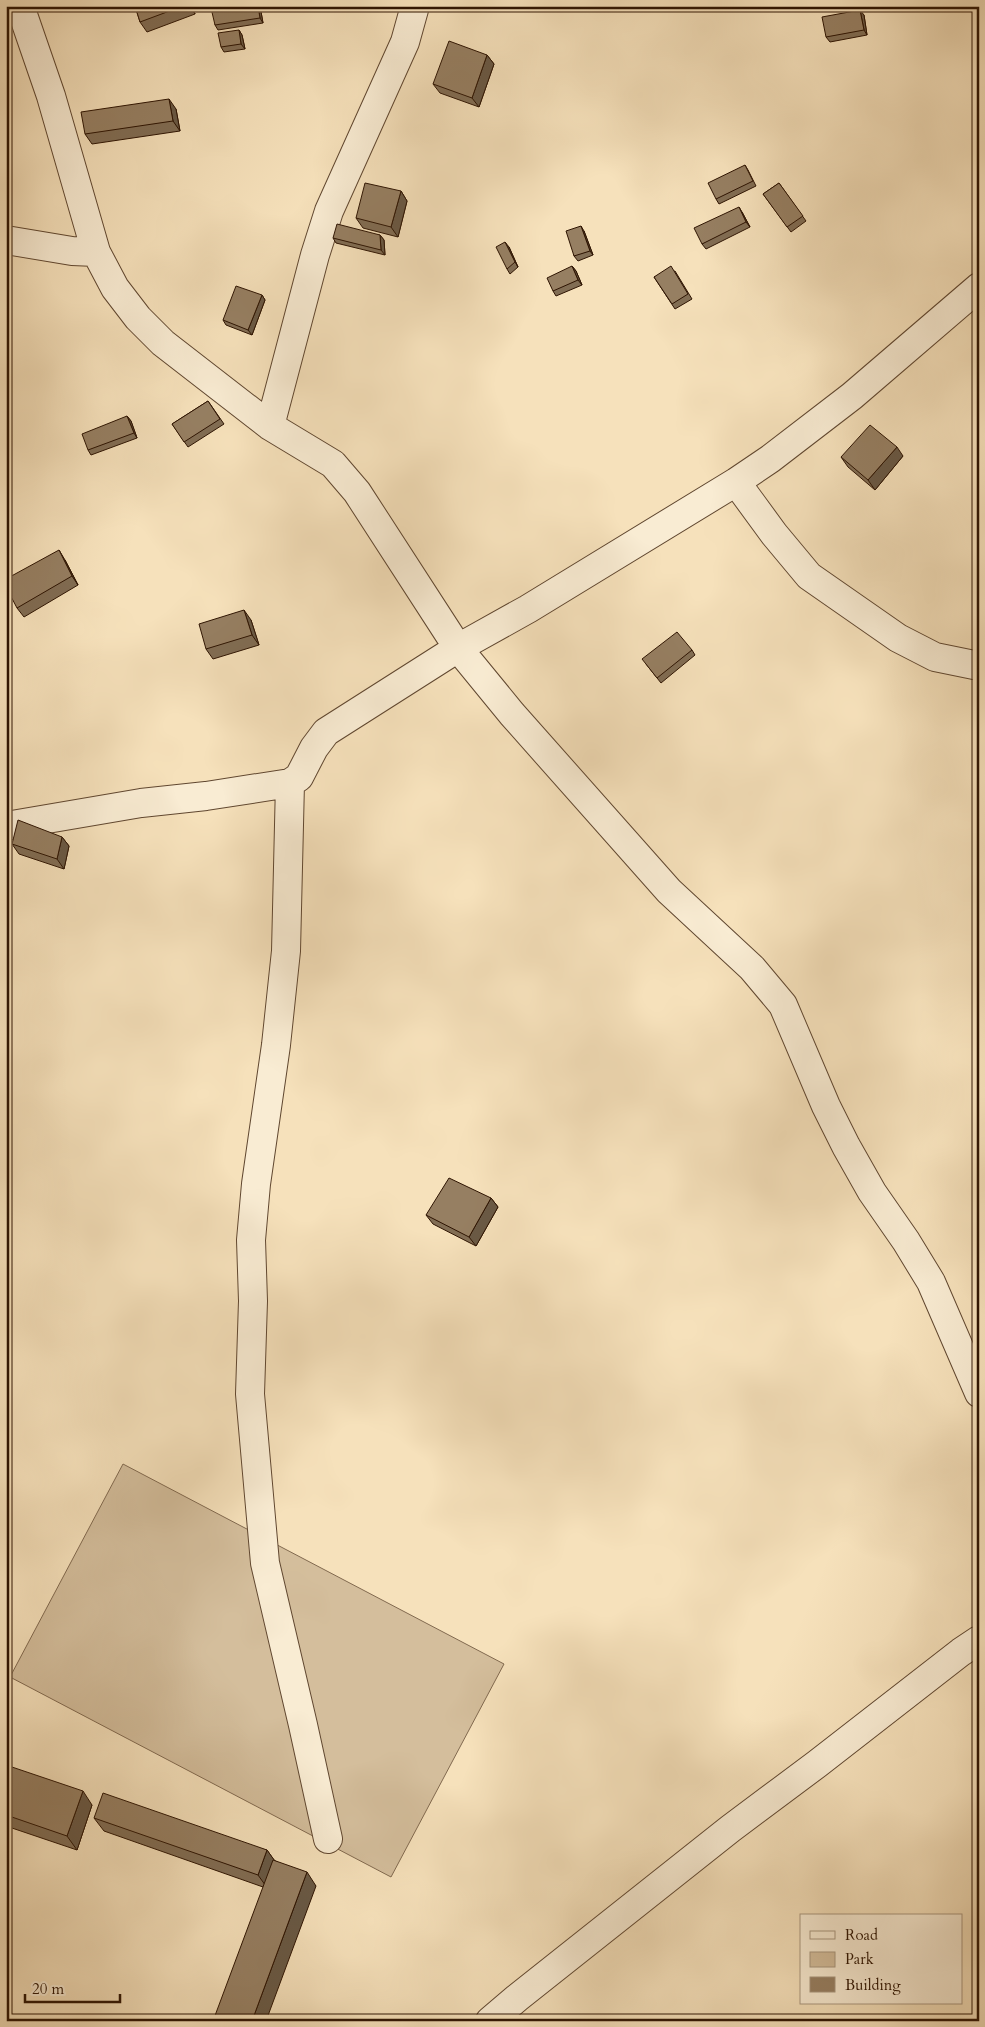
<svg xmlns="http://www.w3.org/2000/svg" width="985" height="2027" viewBox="0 0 985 2027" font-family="Cardo,serif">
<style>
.green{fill:#d4be9c;stroke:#81694f}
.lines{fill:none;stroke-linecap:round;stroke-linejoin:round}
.street-casing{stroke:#604730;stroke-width:30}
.street{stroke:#f9ecd3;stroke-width:28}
.wall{fill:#816d54;stroke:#2e1402}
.shaded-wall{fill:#695945;stroke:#2e1402}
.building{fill:#967f62;stroke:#2e1402}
</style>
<rect width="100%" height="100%" fill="#f6e1bb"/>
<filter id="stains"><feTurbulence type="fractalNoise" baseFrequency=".004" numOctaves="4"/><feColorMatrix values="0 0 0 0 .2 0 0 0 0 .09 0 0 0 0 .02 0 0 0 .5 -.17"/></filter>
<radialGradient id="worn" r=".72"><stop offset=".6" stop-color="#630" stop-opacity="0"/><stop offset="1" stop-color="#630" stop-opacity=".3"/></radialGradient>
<!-- green -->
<path class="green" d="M123,1464l381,200 -113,213 -381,-200z"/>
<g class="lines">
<!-- street casing -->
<g class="street-casing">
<path id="street" d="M20,6l31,90 45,156 19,36 23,30 25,25 107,83 63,38 24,28 101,156 54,66 157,177 83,77 31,37 43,101 20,40 26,46 34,49 25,41 48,111
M6,240l66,11 24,1
M270,426l45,-171 14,-44 76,-169 10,-36
M736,482l38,52 35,42 89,62 37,19 44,9
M290,783l-4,168 -10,94 -20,139 -5,56 2,61 -3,93 15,169 38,162 25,114
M6,826l135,-23 65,-7 84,-13 9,-6 15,-29 12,-16 132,-84 70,-39 208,-127 34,-23 82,-63 127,-109
M490,2021l27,-23 213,-169 87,-65 144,-112 18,-12"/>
</g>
<!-- street -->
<use href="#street" class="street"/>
</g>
<!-- wall -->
<path class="wall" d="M135,6h57l3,8 -48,18 -7,-10z
M220,6h40l3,17 -45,7 -3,-5z
M864,15l3,20 -37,7 -4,-5z
M239,30l3,5 3,14 -21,3 -3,-5z
M487,55l7,9 -15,43 -39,-14 -7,-9z
M176,109l4,22 -88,13 -7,-10z
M745,165l3,5 8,16 -37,18 -3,-5z
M779,183l27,38 -15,11 -28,-38z
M401,191l6,10 -9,36 -35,-9 -7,-10z
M742,212l8,15 -44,22 -4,-5z
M584,231l9,24 -15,6 -4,-5z
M380,235l4,5 1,15 -49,-12 -3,-5z
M509,247l9,20 -8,7 -3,-5z
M572,266l4,5 6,14 -26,11 -3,-5z
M675,271l17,28 -17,10 -21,-32z
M262,295l3,5 -13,35 -26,-10 -3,-5z
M208,401l16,23 -36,23 -16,-23z
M127,416l4,5 6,17 -46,17 -3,-5z
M903,456l-28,34 -27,-23 -7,-10z
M65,560l13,25 -54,32 -7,-9z
M251,620l8,25 -46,14 -7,-10z
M692,650l3,5 -34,28 -15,-19z
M62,837l7,9 -5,23 -45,-15 -7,-10z
M491,1198l7,9 -22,39 -43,-22 -7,-9z
M6,1765l86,40 -15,45 -71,-24z
M94,1818l173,32 7,10 42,26 -53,1 -159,-56z"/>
<!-- shaded-wall -->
<path class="shaded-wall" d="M189,6h3l3,8z
M258,6h2l3,17 -3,-5z
M860,10l4,5 3,20 -3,-5z
M239,30l3,5 3,14 -4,-5z
M487,55l7,9 -15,43 -7,-9z
M169,99l7,10 4,22 -7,-10z
M401,191l6,10 -9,36 -7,-10z
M739,207l3,5 8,15 -4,-5z
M581,226l3,5 9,24 -3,-4z
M380,235l4,5 1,15 -4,-5z
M505,242l4,5 9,20 -3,-5z
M572,266l4,5 6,14 -4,-5z
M262,295l3,5 -13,35 -4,-5z
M127,416l4,5 6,17 -3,-5z
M897,447l6,9 -28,34 -7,-10z
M59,550l6,10 13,25 -6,-9z
M244,610l7,10 8,25 -7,-10z
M62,837l7,9 -5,23 -7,-10z
M491,1198l7,9 -22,39 -7,-9z
M83,1791l9,14 -15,45 -10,-14z
M267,1850l10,14 -9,25 -10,-14z
M307,1872l9,14 -50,135h-14z"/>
<!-- building -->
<path class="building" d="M135,6h48l-43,16z
M220,6h38l2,12 -45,7 -4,-17z
M860,10l4,20 -38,7 -4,-20z
M239,30l2,14 -20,3 -3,-14z
M449,41l38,14 -15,43 -39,-14z
M169,99l4,22 -88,13 -4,-22z
M745,165l8,16 -37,18 -8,-16z
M365,183l36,8 -10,36 -35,-9z
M779,183l24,33 -16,11 -24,-33z
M739,207l7,15 -44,22 -8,-16z
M337,224l43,11 1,15 -48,-12z
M581,226l9,25 -16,5 -8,-25z
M505,242l10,20 -8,7 -11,-22z
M572,266l6,14 -25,11 -6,-13z
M671,266l17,28 -16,10 -18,-27z
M236,286l26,9 -14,35 -25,-10z
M208,401l12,18 -36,23 -12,-18z
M127,416l7,17 -46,17 -6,-16z
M870,425l27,22 -29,33 -27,-23z
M59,550l13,26 -55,32 -11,-21v-8z
M244,610l8,25 -46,14 -7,-25z
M677,632l15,18 -35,28 -15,-19z
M18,820l44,17 -5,22 -45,-15z
M449,1178l42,20 -22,39 -43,-22z
M6,1765l77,26 -16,45 -61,-21z
M103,1793l164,57 -9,25 -164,-57z
M273,1860l34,12 -55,149h-39z"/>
<!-- margin -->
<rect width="985" height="2027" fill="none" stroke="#f6e1bb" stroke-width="25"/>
<rect x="8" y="8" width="970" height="2012" fill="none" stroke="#2e1402" stroke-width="2.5"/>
<rect x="12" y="12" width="960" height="2002" fill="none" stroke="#2e1402"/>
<!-- legend -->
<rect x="800" y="1914" width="162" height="90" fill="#f9ecd3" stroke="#a8967f"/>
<rect x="810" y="1931" width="25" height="8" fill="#f9ecd3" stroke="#a8967f"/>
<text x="845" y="1940" font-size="15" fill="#2e1402">Road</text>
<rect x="810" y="1952" width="25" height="15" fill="#d4be9c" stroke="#a8967f"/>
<text x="845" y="1964" font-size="15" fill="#2e1402">Park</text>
<rect x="810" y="1977" width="25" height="15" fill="#967f62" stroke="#a8967f"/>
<text x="845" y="1990" font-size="15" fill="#2e1402">Building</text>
<!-- scale -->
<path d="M25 1994v8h95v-8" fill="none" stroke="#2e1402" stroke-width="2.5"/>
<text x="32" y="1994" font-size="15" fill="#2e1402" stroke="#f9ecd3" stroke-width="4" paint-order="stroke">20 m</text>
<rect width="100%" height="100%" filter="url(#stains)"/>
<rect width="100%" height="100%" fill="url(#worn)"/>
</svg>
